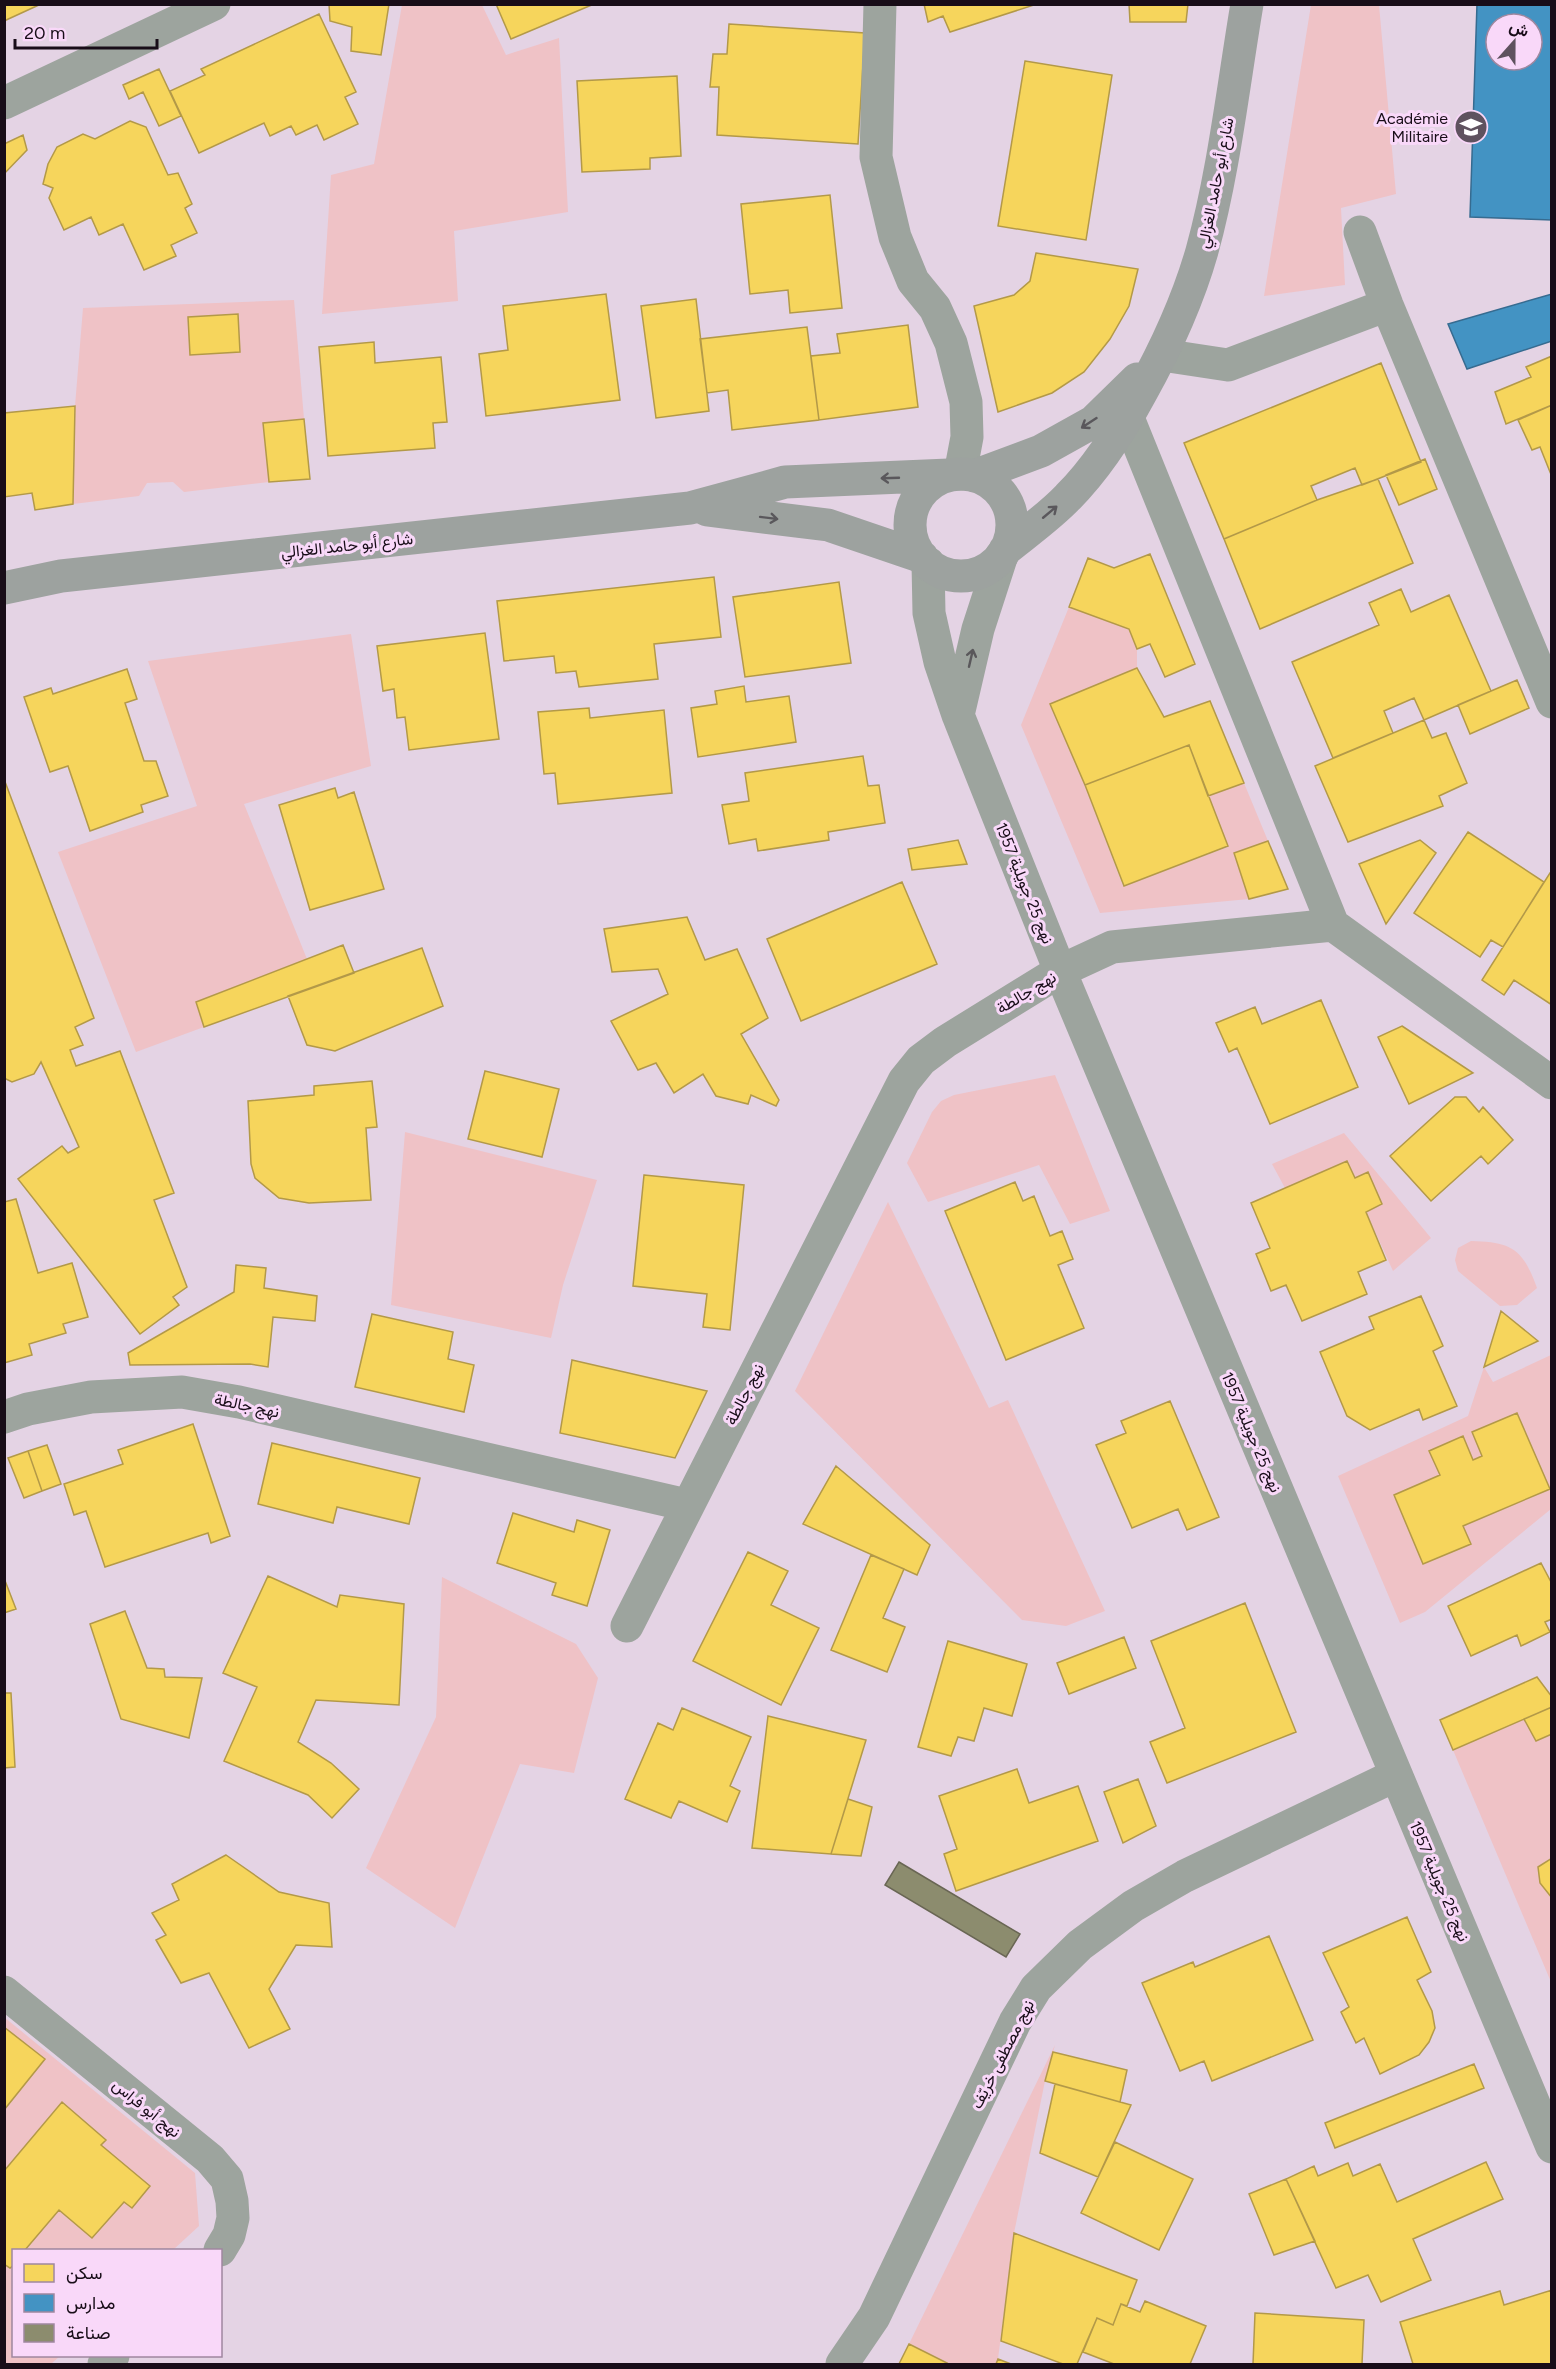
<svg xmlns="http://www.w3.org/2000/svg" width="1556" height="2369" viewBox="0 0 1556 2369" font-family="Figtree,Vazirmatn,sans-serif">
<style>
.green{fill:#efc2c6}
.homes{fill:#f6d55c;stroke:#b39948;stroke-width:1.5}
.schools{fill:#4393c3;stroke:#366b90;stroke-width:1.5;fill-rule:evenodd}
.industry{fill:#8c8c6e;stroke:#696654;stroke-width:1.5}
.lines{fill:none;stroke-linecap:round;stroke-linejoin:round}
.minor{stroke:#9da49e;stroke-width:33}
.secondary{stroke:#9da29f;stroke-width:33}
.oneway{stroke:#5a585c}
.oneway2{stroke:#5a585b}
.labels{text-anchor:middle;stroke-width:6;stroke-linejoin:round;paint-order:stroke}
.poi-label{font-size:16px;fill:#180d18;stroke:#f9d8f9;text-anchor:end}
.street-label{font-size:16px;fill:#180d18;stroke:#f9d8f9}
</style>
<rect width="100%" height="100%" fill="#e4d3e4"/>
<!-- green -->
<path class="green" d="M402,5h80l24,50 53,-17 9,174 -114,19 4,70 -136,13 9,-139 43,-11z
M1311,5h68l17,189 -55,14 4,77 -81,11z
M294,300l10,119 -41,4 6,59 -85,10 -11,-10 -26,1 -8,13 -66,8 2,-98 8,-98z
M1069,607l60,22 8,20v19l-87,36 35,81 38,101 105,-39 -20,-51 36,-13 24,58 -33,12 14,46 -149,14 -79,-188z
M351,634l20,132 -127,38 63,155 -111,43 8,25 -68,25 -78,-200 139,-46 -49,-145z
M1055,1075l55,136 -40,13 -31,-59 -111,37 -21,-39 25,-51 9,-11 13,-6z
M405,1132l192,48 -34,105 -12,53 -160,-33z
M1344,1133l87,105 -38,33 -27,-59 16,-8 -14,-32 -13,6 -70,10 -13,-24z
M888,1202l101,206 19,-8 97,211 -39,15 -44,-6 -227,-229z
M1471,1241c41,1 52,8 66,47l-20,17 -17,1 -42,-35 -3,-11 3,-12z
M1551,1355v154l-126,103 -25,11 -62,-147 130,-60 16,-49 9,15z
M442,1577l134,67 22,34 -24,95 -54,-9 -65,164 -89,-60 70,-151z
M1524,1719l12,22 15,-7v124l-13,9 2,16 11,15v84l-98,-232z
M4,2017l191,156 4,53 -26,24h-159v106h46l-9,8h-46z
M1055,2045l-10,36 -31,152 -16,126 -2,5h-50l-37,-20z"/>
<!-- homes -->
<path class="homes" d="M4,4h37l-37,17z
M329,4h60l-8,51 -30,-4 1,-24 -22,-6z
M496,4h98l-83,35z
M924,4h110v1l-84,27 -7,-16 -15,6z
M1129,4h59l-2,18h-56z
M319,14l37,78 -11,5 13,27 -34,16 -7,-15 -21,10 -5,-9 -21,10 -6,-13 -65,30 -29,-62 35,-16 -4,-6z
M729,24l136,9 -7,111 -141,-9 2,-48h-9l3,-33h14z
M1025,61l87,14 -26,165 -88,-14z
M159,69l22,47 -22,10 -16,-34 -14,7 -6,-14z
M677,76l4,80 -31,2v11l-68,3 -5,-91z
M130,121l16,6 22,48 10,-2 14,31 -7,4 12,25 -26,12 5,11 -32,14 -21,-46 -24,11 -8,-18 -27,13 -15,-32 4,-10 -10,-4 5,-20 9,-17 26,-13 12,5z
M23,135l4,15 -23,24v-30z
M830,195l12,113 -52,5 -2,-23 -38,4 -9,-90z
M1036,253l102,16 -9,37 -19,33 -26,33 -32,21 -54,19 -24,-106 40,-11 16,-14z
M606,294l14,106 -134,16 -7,-62 29,-4 -5,-44z
M696,299l13,112 -53,7 -15,-112z
M238,314l2,38 -50,3 -2,-38z
M908,325l10,82 -99,13 -8,-64 29,-3 -3,-19z
M807,327l12,93 -87,10 -4,-40 -21,3 -7,-54z
M374,342l1,21 66,-6 6,65 -14,1 2,25 -107,8 -9,-109z
M1552,356v49l-46,19 -11,-32 36,-15 -5,-10z
M1381,363l40,99 -59,23 -7,-17 -44,18 6,14 -93,39 -40,-96z
M1552,405v72l-12,-30 -8,3 -14,-30z
M75,406l-2,98 -38,6 -3,-17 -28,4v-84z
M304,419l6,60 -41,3 -6,-59z
M1425,459l12,30 -38,16 -13,-30z
M1378,479l35,84 -153,66 -36,-90 93,-39z
M1150,554l45,110 -30,13 -15,-33 -13,5 -8,-20 -60,-22 19,-49 26,10z
M714,577l7,60 -67,7 4,35 -79,8 -3,-16 -20,2 -2,-17 -50,5 -7,-60z
M839,582l12,81 -106,14 -12,-80z
M1401,589l10,23 38,-17 42,96 -67,29 -10,-22 -30,13 9,22 -60,25 -41,-96 87,-37 -10,-22z
M485,633l14,106 -90,11 -4,-33 -8,1 -3,-29 -11,2 -6,-45z
M1137,668l27,49 46,-16 34,82 -36,13 -19,-51 -104,40 -35,-81z
M127,669l10,30 -12,4 19,58h12l12,35 -27,9 2,7 -53,19 -22,-65 -18,6 -26,-75 27,-9 2,6z
M1517,680l12,28 -59,26 -12,-29z
M744,686l2,16 43,-6 7,46 -98,15 -7,-49 26,-4 -2,-13z
M589,708l1,10 74,-8 8,83 -114,11 -3,-31 -11,1 -6,-62z
M1424,720l8,18 14,-5 21,50 -28,13 4,10 -95,36 -33,-76z
M1189,745l39,101 -104,40 -39,-101z
M863,756l5,30 11,-1 6,38 -57,9 1,8 -71,11 -2,-12 -27,5 -7,-39 27,-4 -4,-28z
M4,779l90,239 -19,9 8,18 -13,5 6,16 44,-15 54,142 -20,7 33,87 -14,10 6,8 -39,29 -122,-155 44,-33 6,7 11,-6 -38,-85 -7,12 -22,8 -8,-4z
M335,788l3,10 16,-6 30,97 -74,21 -31,-105z
M1468,832l76,50 -41,65 -12,-7 -11,17 -66,-44z
M958,840l9,24 -55,6 -4,-21z
M1420,840l16,13 -50,71 -27,-60z
M1268,841l20,48 -39,10 -15,-46z
M1550,873l2,1v131l-38,-25 -10,15 -22,-15z
M902,882l35,82 -136,57 -34,-82z
M687,917l18,43 32,-11 31,69 -27,16 38,66 -3,6 -25,-11 -3,9 -32,-8 -13,-22 -29,19 -18,-30 -18,7 -27,-49 57,-27 -10,-25 -46,3 -8,-43z
M343,945l11,28 -150,54 -8,-25z
M422,948l21,58 -108,45 -28,-6 -19,-49z
M1321,1000l37,87 -88,37 -33,-76 -8,4 -13,-29 39,-16 7,17z
M1402,1026l71,47 -64,31 -31,-67z
M485,1071l74,18 -17,68 -74,-18z
M372,1081l5,46 -11,1 5,72 -62,3 -30,-5 -24,-20 -4,-14 -3,-63 66,-6v-9z
M1455,1097h11l13,15 4,-5 30,33 -25,24 -7,-8 -50,45 -41,-45z
M1347,1161l8,17 13,-6 14,32 -16,8 20,48 -28,12 9,22 -65,27 -16,-36 -15,6 -15,-37 14,-6 -19,-45z
M644,1175l100,10 -14,145 -27,-3 4,-33 -74,-8z
M1015,1182l8,19 11,-5 16,40 12,-5 11,28 -15,6 26,63 -78,32 -61,-149z
M16,1199l22,74 34,-10 16,54 -25,7 3,9 -37,11 3,11 -28,8v-161z
M236,1265l30,3 -2,20 53,8 -2,25 -42,-4 -5,50 -18,-3 -120,1 -2,-12 106,-61z
M1421,1296l22,50 -10,5 24,55 -34,14 -4,-11 -49,21 -23,-14 -27,-64 54,-23 -5,-12z
M1501,1311l37,30 -54,26z
M372,1314l81,18 -5,27 26,6 -10,47 -109,-25z
M572,1360l135,31 -32,67 -115,-25z
M1170,1401l49,116 -32,13 -9,-21 -46,19 -36,-83 30,-12 -5,-12z
M1517,1413l33,76 -87,37 8,18 -48,20 -29,-69 46,-20 -11,-24 34,-15 10,24 9,-4 -10,-24z
M193,1424l37,112 -19,7 -3,-10 -103,34 -19,-56 -12,4 -10,-31 59,-20 -5,-14z
M272,1443l148,35 -11,46 -72,-17 -4,16 -75,-19z
M47,1445l14,39 -19,7 -14,-40z
M28,1451l14,40 -18,7 -16,-40z
M836,1466l94,79 -13,30 -114,-51z
M513,1513l61,19 3,-12 33,10 -23,76 -35,-11 4,-12 -59,-20z
M748,1552l40,19 -17,34 48,23 -38,77 -88,-44z
M871,1555l33,14 -21,49 22,9 -18,45 -56,-22z
M1541,1563l11,21v35l-7,3 5,10 -29,14 -4,-11 -46,21 -23,-50z
M268,1576l69,31 3,-12 64,9 -5,101 -83,-5 -18,42 33,21 28,26 -27,29 -24,-23 -84,-34 33,-74 -34,-14z
M4,1578l12,31 -12,4z
M1245,1603l51,129 -129,51 -17,-41 35,-14 -34,-87z
M125,1611l22,57 17,1 1,8 37,1 -13,60 -68,-19 -31,-95z
M1124,1637l12,31 -67,26 -12,-31z
M948,1641l79,23 -15,52 -28,-8 -10,33 -16,-4 -7,19 -33,-9z
M1537,1677l15,20v10l-99,43 -13,-30z
M4,1693h7l4,74 -11,1z
M1552,1707v27l-16,7 -12,-22z
M682,1708l69,29 -21,49 10,5 -13,31 -48,-21 -8,17 -46,-19 33,-76 15,7z
M768,1716l98,24 -35,114 -79,-6z
M1017,1769l12,34 49,-17 20,55 -142,50 -12,-37 13,-5 -18,-53z
M1138,1779l18,47 -33,17 -19,-51z
M848,1799l24,8 -11,49 -30,-2z
M226,1855l53,37 50,11 3,44 -36,-2 -27,44 21,40 -41,19 -40,-75 -28,10 -25,-43 10,-5 -14,-22 27,-13 -7,-16z
M1552,1858v40l-12,-15 -2,-16z
M1407,1917l24,55 -14,8 15,31 3,17 -6,14 -10,13 -39,19 -16,-36 -8,5 -15,-31 8,-5 -26,-54z
M1269,1936l44,104 -101,41 -8,-20 -24,10 -38,-88 51,-21 2,5z
M4,2027l41,32 -41,51z
M1053,2052l74,18 -7,32 -75,-21z
M1474,2064l10,24 -149,60 -10,-25z
M1055,2084l76,21 -33,72 -58,-24z
M62,2102l44,38 -5,5 49,41 -18,22 -8,-6 -32,36 -33,-28 -34,40h-11v15l-4,3 -6,-4v-93z
M1115,2142l78,37 -34,71 -78,-37z
M1486,2162l17,37 -90,40 18,41 -50,22 -13,-27 -32,13 -50,-109 28,-13 4,10 30,-13 5,13 27,-12 17,38z
M1286,2179l29,62 -41,14 -25,-61z
M1014,2233l123,47 -10,26 -6,-2 -8,21 -16,-7 -20,46h-14l-62,-23z
M1552,2290v74h-139l-13,-42 100,-31 4,14z
M1145,2301l61,25 -16,38h-76l-31,-12 14,-34 16,7 8,-21 19,8z
M1255,2313l109,7 -2,44h-109z
M909,2344l38,19 -1,1h-47z
M998,2359l13,5h-15z"/>
<!-- schools -->
<path class="schools" d="M1477,4h75v216l-82,-3zM1496,24h36v36h-36z
M1552,294v47l-85,28 -19,-45z"/>
<!-- industry -->
<path class="industry" d="M899,1862l121,72 -14,23 -121,-72z"/>
<g class="lines">
<!-- minor -->
<path class="minor" d="M880,4l-4,153 19,80 18,44 22,27 16,35 15,59 1,35 -7,37
M4,103l210,-99
M1360,232l27,73 165,397
M1162,355l66,10 159,-60
M1128,418l205,507 219,158
M928,563l1,50 11,49 18,53 102,256 492,1176
M958,715l20,-86 24,-74
M4,1417l24,-8 63,-12 91,-5 57,10 448,103
M627,1626l277,-545 17,-21 24,-18 115,-71 52,-24 221,-22
M4,1992l206,167 17,20 5,22 1,17 -4,17 -9,15
M104,2364l9,-8
M842,2364l32,-47 141,-295 21,-34 44,-43 53,-39 52,-30 211,-101"/>
<!-- secondary -->
<path class="secondary" d="M910 525a51 51 0 1 1 102 0a51 51 0 1 1-102 0Z
M974,476l67,-25 52,-29 44,-43
M707,510l121,15 94,32
M1005,550c21,-17 45,-34 63,-53 30,-30 53,-67 73,-104 25,-45 47,-93 61,-142 22,-80 31,-164 45,-247
M4,588l57,-12 629,-68 95,-26 164,-7"/>
</g>
<!-- one-way arrows -->
<defs><path id="oneway-shaft" d="M-6 0H5M1.5-3L5.5 0L1.5 3" fill="none" stroke-width="1.6" stroke-linecap="round" stroke-linejoin="round" transform="scale(1.5)"/></defs>
<g class="oneway">
<use href="#oneway-shaft" transform="translate(1089 423) rotate(147)"/>
<use href="#oneway-shaft" transform="translate(890 478) rotate(178)"/>
<use href="#oneway-shaft" transform="translate(1050 512) rotate(-40)"/>
<use href="#oneway-shaft" transform="translate(769 518) rotate(7)"/>
</g>
<use class="oneway2" href="#oneway-shaft" transform="translate(971 658) rotate(-77)"/>
<!-- icons -->
<defs>
<g id="university-disc" transform="scale(1.725)"><circle r="9.5" fill="#5f525f" stroke="#f9d8f9"/><path d="M0-5L7-2L0 1L-7-2ZM-4 1L0 2.5L4 1V4Q0 6-4 4Z" fill="#fff"/></g>
</defs>
<g fill-rule="evenodd">
<use href="#university-disc" x="1471" y="127"/>
</g>
<g class="labels">
<!-- poi labels -->
<g class="poi-label">
<text x="1448" y="124">Académie<tspan x="1448" dy="18">Militaire</tspan></text>
</g>
<!-- street labels -->
<g class="street-label">
<text transform="translate(1215 183) rotate(-79)" y="6">شارع أبو حامد الغزالي</text>
<text transform="translate(347 545) rotate(-6)" y="6">شارع أبو حامد الغزالي</text>
<text transform="translate(1025 883) rotate(68)" y="6">نهج 25 جويلية 1957</text>
<text transform="translate(1026 992) rotate(-31)" y="6">نهج جالطة</text>
<text transform="translate(744 1394) rotate(-63)" y="6">نهج جالطة</text>
<text transform="translate(247 1405) rotate(12)" y="6">نهج جالطة</text>
<text transform="translate(1252 1432) rotate(67)" y="6">نهج 25 جويلية 1957</text>
<text transform="translate(1440 1881) rotate(67)" y="6">نهج 25 جويلية 1957</text>
<text transform="translate(1002 2054) rotate(-63)" y="6">نهج مصطفى خريّف</text>
<text transform="translate(147 2108) rotate(39)" y="6">نهج أبو فراس</text>
</g>
</g>
<!-- border -->
<rect width="1556" height="2369" fill="none" stroke="#180d18" stroke-width="12"/>
<!-- legend -->
<rect x="12" y="2249" width="210" height="108" fill="#f9d8f9" stroke="#9f879f" stroke-width="1.5"/>
<rect x="24" y="2264" width="30" height="18" fill="#f6d55c" stroke="#9f879f" stroke-width="1.5"/>
<text x="66" y="2279" font-size="18" fill="#180d18">سكن</text>
<rect x="24" y="2294" width="30" height="18" fill="#4393c3" stroke="#9f879f" stroke-width="1.5"/>
<text x="66" y="2309" font-size="18" fill="#180d18">مدارس</text>
<rect x="24" y="2324" width="30" height="18" fill="#8c8c6e" stroke="#9f879f" stroke-width="1.5"/>
<text x="66" y="2339" font-size="18" fill="#180d18">صناعة</text>
<!-- north arrow -->
<g transform="translate(1514 42) rotate(21)"><circle r="28" fill="#f9d8f9" stroke="#9f879f" stroke-width="1.5"/>
<path d="M0-4.5L10 22L0 15L-10 22Z" fill="#5f525f"/>
<text y="-9" font-size="16" font-weight="bold" text-anchor="middle" fill="#180d18">ش</text>
</g>
<!-- scale -->
<path d="M15 39v9h142v-9" fill="none" stroke="#180d18" stroke-width="3"/>
<text x="24" y="39" font-size="18" fill="#180d18" stroke="#f9d8f9" stroke-width="4.5" paint-order="stroke">20 m</text>
</svg>
